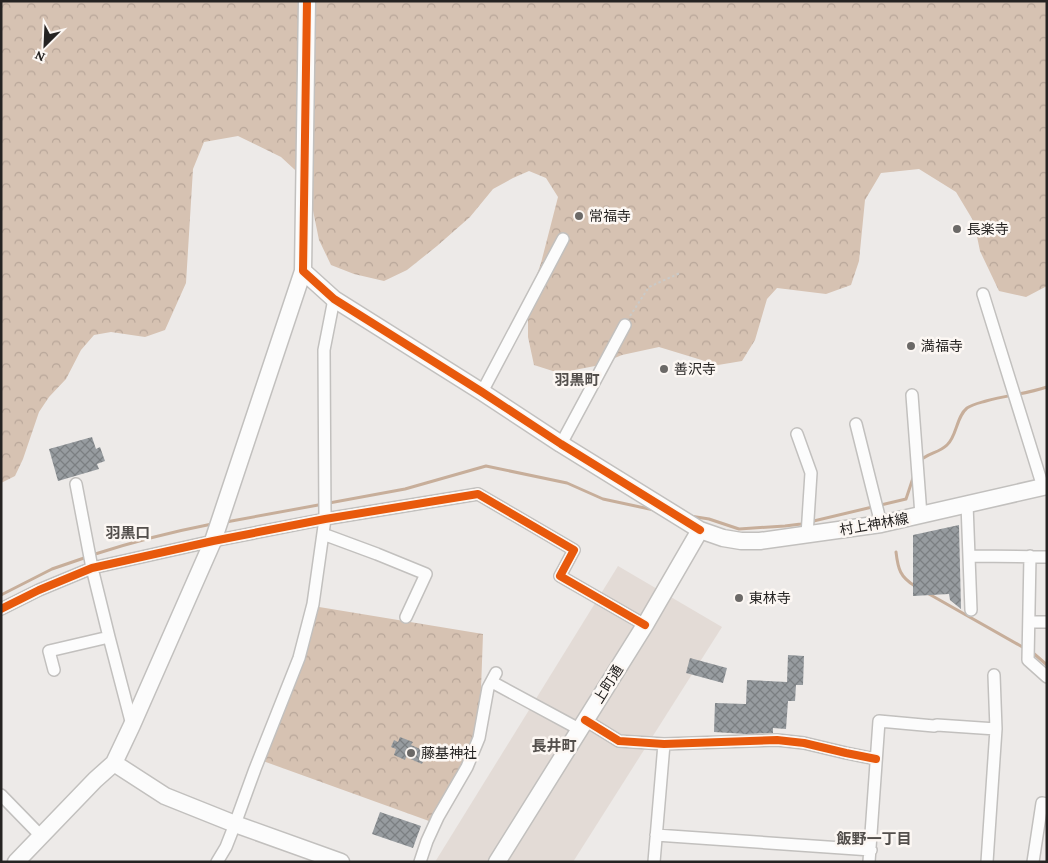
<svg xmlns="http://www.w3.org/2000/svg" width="1048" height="863" viewBox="0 0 1048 863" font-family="'Crimson Pro','Noto Sans JP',serif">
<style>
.built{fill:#e3dbd6}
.forest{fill:url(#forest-crowns)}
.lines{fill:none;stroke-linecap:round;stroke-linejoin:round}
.stream{stroke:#c7ae9a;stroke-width:3}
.building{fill:url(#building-cross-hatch)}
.street-casing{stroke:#c2c0be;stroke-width:14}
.secondary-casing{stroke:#c2c0be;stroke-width:19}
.path{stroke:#cacac8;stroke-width:2;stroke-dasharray:2.5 2.5;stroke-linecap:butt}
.street{stroke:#fcfcfc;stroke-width:11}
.secondary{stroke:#fcfcfc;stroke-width:16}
.cycleway-casing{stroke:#fcf7f3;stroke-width:11}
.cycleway{stroke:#e8590c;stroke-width:8}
.poi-dot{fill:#6b6967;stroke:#fcf7f3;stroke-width:2}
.labels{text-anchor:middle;stroke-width:5;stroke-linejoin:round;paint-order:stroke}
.poi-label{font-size:14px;fill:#252322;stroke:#fcf7f3;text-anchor:start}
.street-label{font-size:14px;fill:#252322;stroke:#fcf7f3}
.neighbourhood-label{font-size:15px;font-weight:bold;fill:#534f4c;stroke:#fcf7f3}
</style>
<defs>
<pattern id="forest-crowns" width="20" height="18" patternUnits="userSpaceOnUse" patternTransform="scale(1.25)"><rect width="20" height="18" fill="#d6c2b2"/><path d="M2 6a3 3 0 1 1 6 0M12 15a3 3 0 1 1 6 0" fill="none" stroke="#b8a699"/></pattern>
<pattern id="building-cross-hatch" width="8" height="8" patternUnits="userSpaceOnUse" patternTransform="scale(1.25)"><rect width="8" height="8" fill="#979ca0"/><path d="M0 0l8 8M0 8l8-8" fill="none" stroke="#7b7f82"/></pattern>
</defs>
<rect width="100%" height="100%" fill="#edeae8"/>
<!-- built -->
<path class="built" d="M618,566l104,61 -149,235h-138z"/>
<!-- forest -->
<path class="forest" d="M1,1h1046v285l-21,11 -27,-6 -19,-40 -6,-29 -18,-30 -37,-23 -38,4 -16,27 -6,61 -8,24 -25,9 -49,-6 -10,11 -12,41 -13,21 -24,4 -59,-18 -37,8 -27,11 -36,7 -25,-8 -6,-28v-37l13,-37 17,-66 -12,-19 -17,-7 -16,7 -20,11 -23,28 -33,29 -30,24 -23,11 -30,-7 -23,-9 -12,-25 -12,-59 -26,-24 -43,-21 -34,6 -11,27 -7,114 -21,47 -20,7 -34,-5 -17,3 -13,15 -15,29 -17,18 -10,15 -16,47 -8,17 -14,7z
M307,605l176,29 -3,83 -14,43 -37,61 -166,-60 30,-78z"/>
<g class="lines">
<!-- stream -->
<path class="stream" d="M920,461c7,-8 19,-8 27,-16 10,-9 9,-28 20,-37 6,-4 12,-5 19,-7 20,-6 41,-7 61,-14
M690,516l19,3 30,10 46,-3 16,-2 105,-25 8,-24
M226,522l179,-33 81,-23 81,17 36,16 51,11
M896,552c2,17 4,25 19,34
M92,555c40,-13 79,-23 120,-31
M929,594l97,55
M1,595l51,-26 35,-12
M1032,652l15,13"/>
</g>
<!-- building -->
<path class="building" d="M92,437l4,12 4,-2 5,14 -8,3 2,5 -41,12 -9,-32z
M959,525l2,84 -11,-9 -1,-6 -36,2v-61z
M788,655l16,1 -1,29h-7l-1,16h-7l-2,28 -13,-1v5l-27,1 -32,-2 1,-29 31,1 1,-24 40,2z
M690,658l37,10 -4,15 -37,-10z
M400,737l13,5 -2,3 16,7 -5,12 -16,-7 -1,3 -11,-5 2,-6 -5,-2 3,-7 4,2z
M380,812l41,14 -8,22 -41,-14z"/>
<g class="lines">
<!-- street casing -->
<g class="street-casing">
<path id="street" d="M983,294l60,193
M482,392l81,-153
M912,395l9,120
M856,424l25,100
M797,434l14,39 -4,62
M561,444l64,-119
M76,484l16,84 17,69 23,88
M967,504l4,106
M323,534l54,20 49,20 -20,43
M970,556l77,1
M1030,556l-2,104 19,17
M1,609l38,-19 53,-22 121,-27 112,-22 153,-25 96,56 -14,26 85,49
M1029,622h18
M54,670l-5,-19 60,-14
M492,682l87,47
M585,720l34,21 45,3 113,-4 27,3 42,10 30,6
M1,795l40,41
M656,835l215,15
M217,862l9,-15 9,-23 20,-55 44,-111 14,-54 12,-85 -1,-169 10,-51
M420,862l7,-21 11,-24 29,-50 12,-29 9,-50 8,-15
M654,862l10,-118
M869,862l10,-141 55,5 3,-1 59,4
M987,862l9,-133 -2,-54
M1033,862l9,-59 5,1"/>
</g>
<!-- secondary casing -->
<g class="secondary-casing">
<path id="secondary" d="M307,1l-4,270 31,28 148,93 79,52 139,86 23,8 18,3h19l121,-17 166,-38
M114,763l51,33 70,28 106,38
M16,862l79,-82 19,-17 18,-38 81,-184 90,-270
M497,862l148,-237 55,-95"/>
</g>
<!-- path -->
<path class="path" d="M630,316l19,-29 31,-14"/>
<!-- street -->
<use href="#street" class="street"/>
<!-- secondary -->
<use href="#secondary" class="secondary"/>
<!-- cycleway casing -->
<g class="cycleway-casing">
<path id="cycleway" d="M307,1l-4,270 31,28 148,93 79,52 139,86
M1,609l38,-19 53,-22 121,-27 112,-22 153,-25 96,56 -14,26 85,49
M585,720l34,21 45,3 113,-4 27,3 42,10 30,6"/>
</g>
<!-- cycleway -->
<use href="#cycleway" class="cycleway"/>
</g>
<!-- markers -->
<g class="poi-dot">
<circle cx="579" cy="216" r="5"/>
<circle cx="957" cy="229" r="5"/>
<circle cx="911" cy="346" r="5"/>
<circle cx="664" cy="369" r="5"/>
<circle cx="739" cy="598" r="5"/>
<circle cx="411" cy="753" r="5"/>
</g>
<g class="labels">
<!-- poi labels -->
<g class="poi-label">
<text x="589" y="221">常福寺</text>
<text x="967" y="234">長楽寺</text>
<text x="921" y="351">満福寺</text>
<text x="674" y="374">善沢寺</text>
<text x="749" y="603">東林寺</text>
<text x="421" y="758">藤基神社</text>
</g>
<!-- street labels -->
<g class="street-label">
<text transform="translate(874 524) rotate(-10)" y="5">村上神林線</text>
<text transform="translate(608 684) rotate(-58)" y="5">上町通</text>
</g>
<!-- neighbourhood labels -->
<g class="neighbourhood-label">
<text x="577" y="385">羽黒町</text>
<text x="128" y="538">羽黒口</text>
<text x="554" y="751">長井町</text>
<text x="874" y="844">飯野一丁目</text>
</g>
</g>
<!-- border -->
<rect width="1048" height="863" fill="none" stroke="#252322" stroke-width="5"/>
<!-- north arrow -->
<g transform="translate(45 45) rotate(204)" stroke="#fcf7f3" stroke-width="4" paint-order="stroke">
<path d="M0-4L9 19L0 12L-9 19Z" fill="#252322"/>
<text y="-8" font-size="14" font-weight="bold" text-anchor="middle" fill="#252322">N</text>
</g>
</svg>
